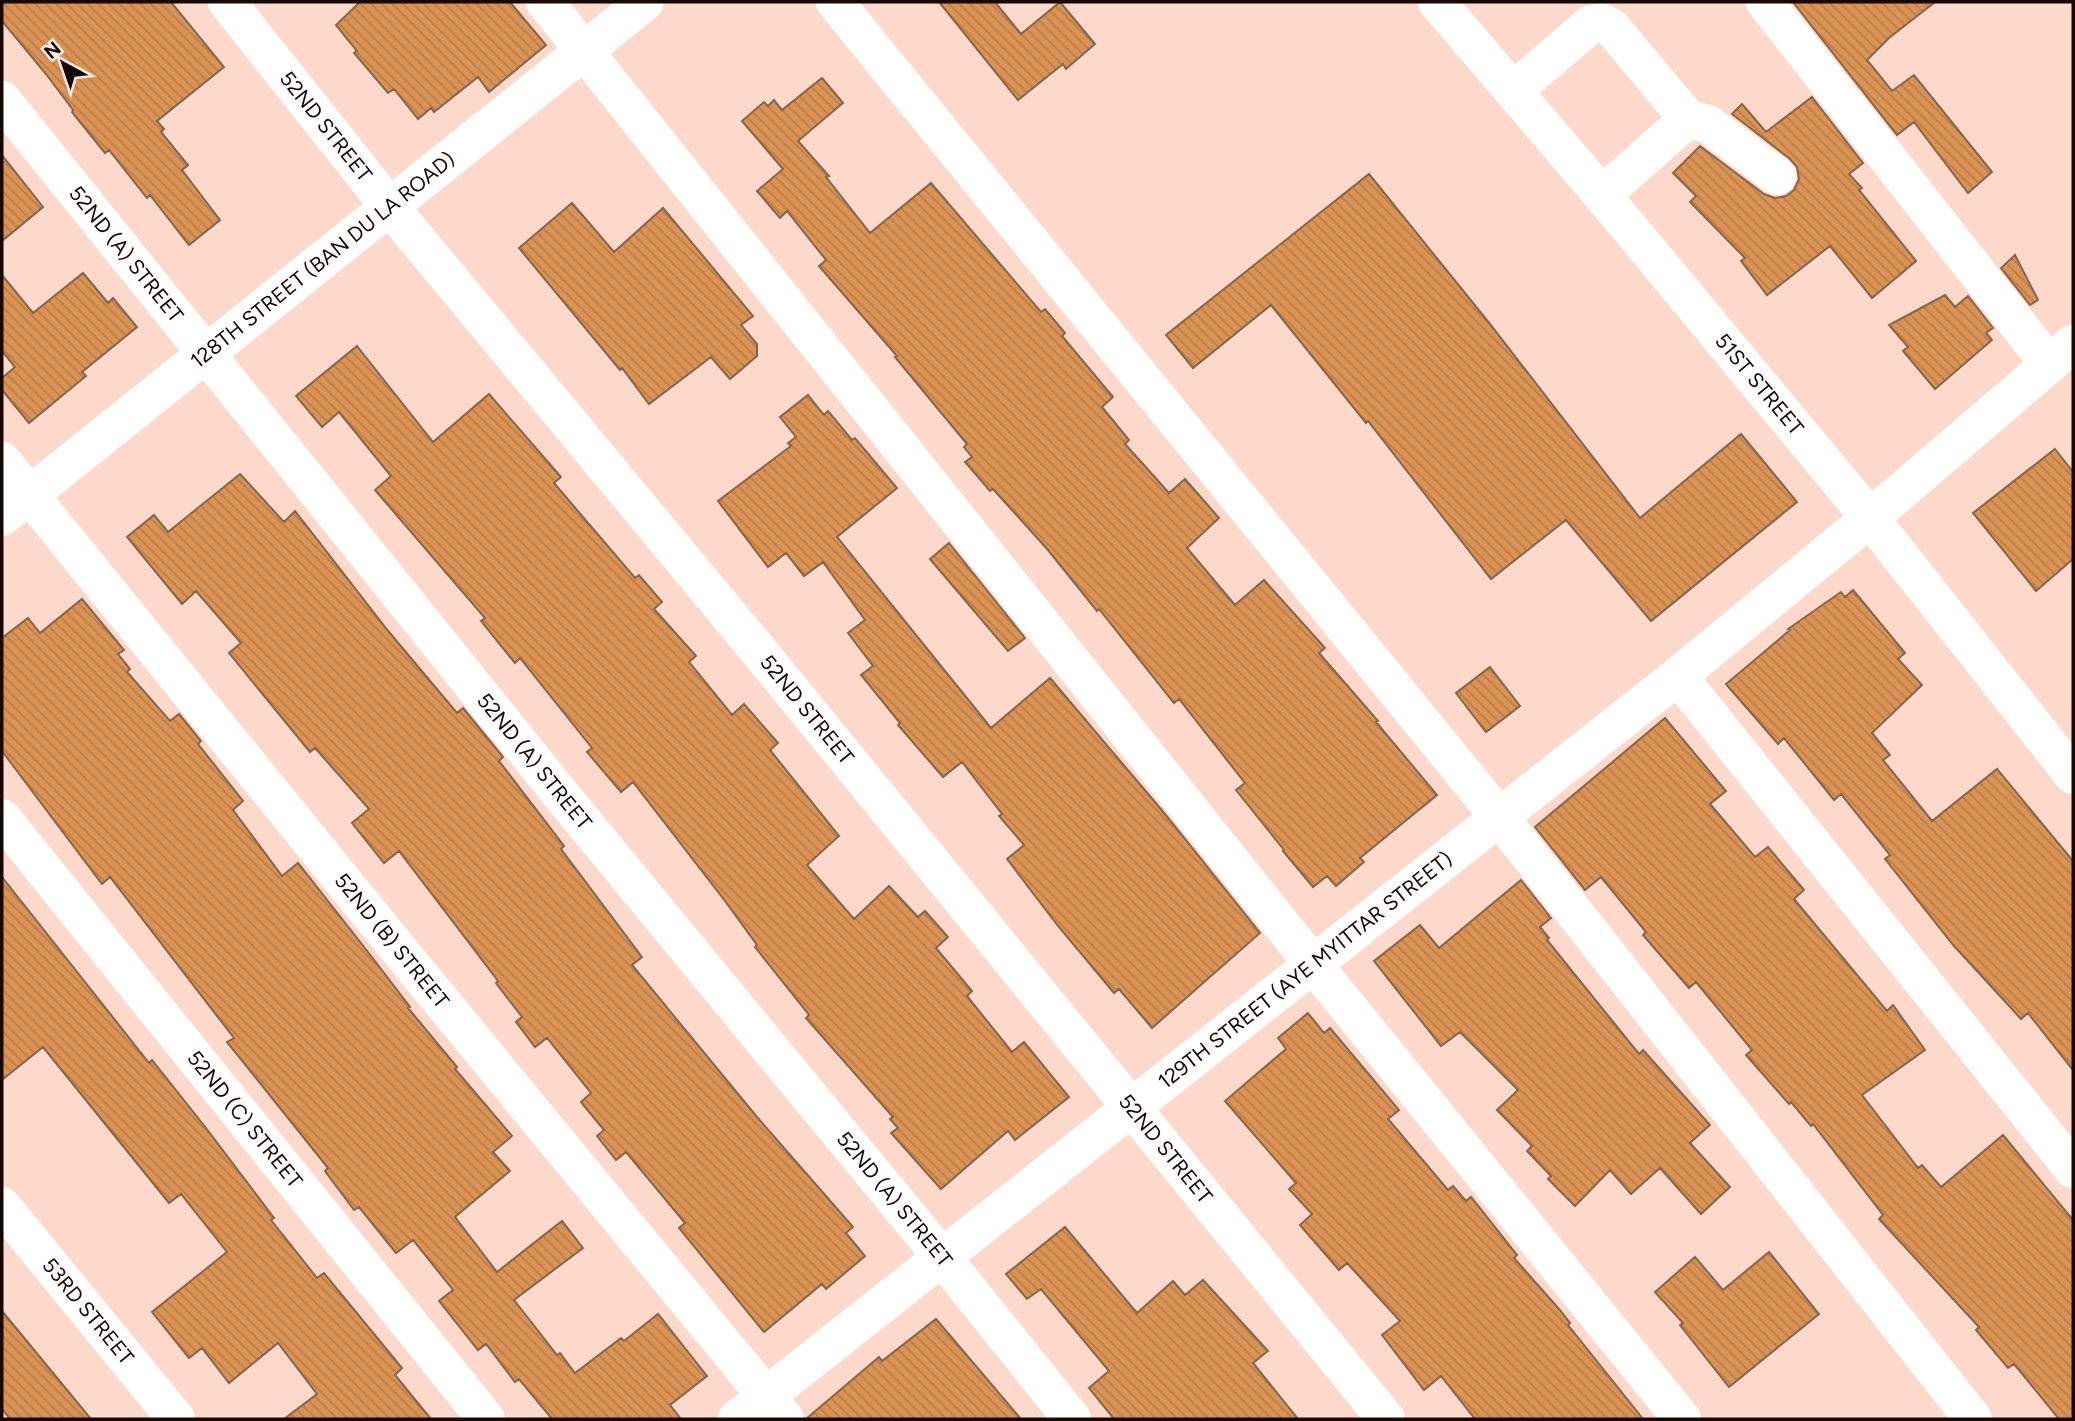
<svg xmlns="http://www.w3.org/2000/svg" width="2075" height="1421" viewBox="0 0 2075 1421" font-family="Figtree,sans-serif">
<style>
.building{fill:url(#building-back-hatch);stroke:#85664d;stroke-width:2}
.lines{fill:none;stroke-linecap:round;stroke-linejoin:round}
.minor{stroke:#fff;stroke-width:38}
.labels{text-anchor:middle;stroke-width:5;stroke-linejoin:round;paint-order:stroke}
.street-label{font-size:21px;fill:#160804;stroke:#fdebe4}
</style>
<defs>
<pattern id="building-back-hatch" width="6" height="6" patternUnits="userSpaceOnUse" patternTransform="scale(1.75)"><rect width="6" height="6" fill="#da9354"/><path d="M-1 5l2 2M0 0l6 6M5-1l2 2" fill="none" stroke="#ba7d48"/></pattern>
</defs>
<rect width="100%" height="100%" fill="#fdd9cc"/>
<!-- building -->
<path class="building" d="M2,2h169l53,65 -67,54 7,8 -3,3 27,33 -6,5 38,50 -31,25 -39,-50 -3,3 -38,-48 -4,3 -33,-41 1,-2 -27,-36 -44,-53z
M360,2h150l36,43 -57,47 -11,-15 -44,35 -3,-4 -13,11 -24,-30 -6,4 -34,-40 3,-2 -21,-26z
M939,2h56l26,32 39,-32 35,42 -29,25 -3,-5 -45,36z
M1793,2h142l-46,36 -22,22 25,31 22,-16 78,97 -24,21 -54,-71 -17,13z
M822,78l21,25 -45,38 31,35 -3,1 44,56 61,-50 110,129 4,-3 20,24 -3,3 51,61 -11,10 27,33 -4,4 44,49 16,-14 34,39 -32,30 48,57 29,-25 61,68 -6,5 59,68 -2,1 61,73 -77,63 4,4 -28,24 -9,-10 -14,11 -30,-36 1,-1 -48,-60 9,-7 -66,-84 -5,4 -75,-94 -2,2 -49,-61 -55,-61 -3,2 -25,-29 7,-5 -8,-10 3,-3 -72,-87 2,-1 -78,-90 7,-6 -39,-49 -7,7 -23,-27 26,-22 -41,-48 22,-19 4,4 6,-6 8,10z
M1812,97l51,66 -14,11 13,14 -3,2 57,71 -44,37 -42,-52 -63,49 -26,-34 4,-3 -55,-56 6,-6 -23,-23 27,-27 64,48 11,4 11,-2 8,-6 5,-11 -2,-12 -7,-8 -58,-45 10,-10 24,28z
M2,155l41,52 -41,34z
M1369,174l121,150 150,194 101,-84 56,68 -146,119 -85,-101 -75,59 -123,-158 -2,2 -95,-118 -78,63 -27,-33z
M572,203l42,49 49,-44 90,108 -12,9 16,19v12l-27,23 -19,-22 -62,47 -27,-36 -2,2 -101,-122z
M2015,255l23,45 -8,5 -29,-37z
M83,273l25,30 5,-5 24,29 -55,45 4,4 -57,47 -27,-33v-12l13,-11 -13,-16v-76l31,38z
M1945,295l10,12 13,-11 25,32 -7,5 6,7 -57,49 -32,-38 5,-4 -19,-22z
M357,346l76,96 56,-48 72,83 -7,6 81,95 4,-3 23,27 -8,7 42,47 -7,6 43,53 12,-11 34,39 -8,7 69,86 -32,29 47,54 35,-33 29,31 7,-6 23,26 -12,11 36,43 -5,5 45,56 12,-10 45,55 -54,43 -7,-9 -67,58 -50,-56 7,-5 -8,-9 3,-2 -87,-99 3,-3 -54,-68 2,-2 -32,-44 -92,-119 -12,10 -34,-40 5,-4 -72,-90 -5,5 -34,-42 4,-3 -110,-128 16,-14 -52,-64 -17,15 -26,-31z
M808,395l16,20 4,-4 24,29 3,-2 42,50 -60,49 154,191 59,-50 115,136 95,119 -108,95 -33,-39 -5,4 -56,-67 -51,-67 17,-14 -25,-29 3,-2 -40,-52 -19,15 -45,-52 2,-2 -39,-48 12,-9 -25,-33 17,-13 -42,-58 -19,14 -18,-23 -18,14 -50,-66 73,-55 -3,-3 8,-6 -16,-20z
M2055,449l18,23v87l-37,32 -63,-78z
M240,474l44,48 11,-11 94,121 68,81 6,-5 40,49 -4,4 65,85 -3,3 81,108 -10,8 125,152 96,110 -7,6 19,23 -39,33 -4,-5 -58,48 -85,-104 6,-5 -59,-71 -10,8 -19,-24 7,-6 -23,-28 10,-9 -44,-55 -12,9 -19,-25 6,-5 -26,-34 2,-2 -99,-130 -15,12 -32,-40 17,-14 -54,-61 -5,4 -81,-99 12,-10 -45,-52 -14,13 -55,-67 27,-22 14,17z
M949,543l76,95 -17,13 -78,-92z
M1853,590l52,63 -7,6 24,26 -50,48 18,22 -7,5 49,61 65,-52 76,92v209l-45,-57 -7,6 -67,-73 -69,-87 5,-4 -49,-61 -7,6 -50,-62 -6,6 -52,-60 64,-54 -2,-1 53,-37 4,5z
M82,599l42,51 -6,4 12,15 -3,3 43,49 9,-7 22,27 -3,3 45,57 -10,9 49,66 16,-13 70,89 42,55 -2,1 49,59 -2,2 57,67 -19,16 17,19 -55,46 42,55 65,-51 21,27 -69,52 43,55 3,-2 15,20 46,-35 3,3 34,-27 49,62 -37,29 11,14h-129l-33,-40 -4,3 -29,-38 -8,6 -39,-49 14,-11 -40,-50 -17,13 -37,-46 -5,3 -29,-39 3,-3 -101,-126 7,-4 -124,-161 -8,7 -100,-133v-113l26,-20 12,15z
M1490,667l30,39 -34,26 -30,-39z
M1665,718l61,73 -16,13 45,53 13,-10 36,43 -10,9 93,112 6,-6 32,45 -63,45 56,73 4,-3 19,22 62,-52 70,85v199h-14l-45,-55 -6,4 -32,-38 3,-3 -100,-108 4,-4 -70,-91 -2,2 -20,-24 -2,2 -43,-49 6,-5 -56,-68 -7,6 -46,-53 3,-3 -45,-55 -16,13 -50,-63z
M2,877l147,186 3,-3 54,68 68,90 -3,2 46,58 7,-5 78,95 -7,7 36,44h-147l33,-25 -39,-51 -49,40 -27,-35 -13,10 -37,-46 75,-60 -46,-58 -12,9 -126,-156 -41,33z
M1521,880l30,38 -11,9 9,11 -2,2 92,114 4,-4 67,75 -20,18 40,44 -29,27 -41,-46 -29,26 -21,-24 -35,36 -27,-27 3,-3 -24,-25 5,-5 -35,-36 21,-20 -58,-58 -19,14 -67,-85 46,-36 19,23z
M1308,1013l16,20 6,-5 69,82 -11,9 60,71 5,-4 13,15 5,-4 46,58 -3,3 45,51 11,14 -2,2 75,94h-168l-34,-43 -17,14 -42,-55 18,-14 -53,-58 -8,7 -39,-45 12,-11 -23,-25 7,-6 -71,-82 61,-52 -8,-11z
M1065,1227l72,86 36,-32 12,14 18,-15 65,71 -15,12 45,56h-184l-25,-31 20,-17 -68,-82 -14,10 -21,-25z
M1769,1252l50,62 -90,73 -49,-62 3,-2 -28,-31 40,-35 28,33z
M2,1311l89,108h-81l-8,-10z
M936,1319l85,100h-215l73,-62 3,4z"/>
<g class="lines">
<!-- minor -->
<g class="minor">
<path id="s1" d="M227,2l162,204 369,444 628,769"/>
<path d="M545,2l768,962 369,455"/>
<path d="M835,2l665,816 473,601"/>
<path id="s2" d="M1437,2l165,193 268,323 203,257"/>
<path d="M1765,2l284,362"/>
<path d="M1513,91l78,-67 11,-2 10,6 76,91"/>
<path id="s3" d="M2,100l564,701 376,456 130,162"/>
<path d="M1602,195l86,-76 20,5 69,52"/>
<path id="s4" d="M2,461l393,484 390,474"/>
<path id="s5" d="M2,517l643,-515"/>
<path d="M1678,676l395,493"/>
<path id="s6" d="M2,818l484,601"/>
<path id="s7" d="M2,1206l174,213"/>
<path id="s8" d="M737,1419l941,-743 192,-158 203,-174"/>
</g>
</g>
<g class="labels">
<!-- street labels -->
<g class="street-label">
<text dy="7" stroke="none"><textPath href="#s1" startOffset="159">52ND STREET</textPath></text>
<text dy="7" stroke="none"><textPath href="#s3" startOffset="198">52ND (A) STREET</textPath></text>
<text dy="7" stroke="none"><textPath href="#s5" startOffset="411">128TH STREET (BAN DU LA ROAD)</textPath></text>
<text dy="7" stroke="none"><textPath href="#s2" startOffset="500">51ST STREET</textPath></text>
<text dy="7" stroke="none"><textPath href="#s1" startOffset="915">52ND STREET</textPath></text>
<text dy="7" stroke="none"><textPath href="#s3" startOffset="849">52ND (A) STREET</textPath></text>
<text dy="7" stroke="none"><textPath href="#s4" startOffset="618">52ND (B) STREET</textPath></text>
<text dy="7" stroke="none"><textPath href="#s8" startOffset="724">129TH STREET (AYE MYITTAR STREET)</textPath></text>
<text dy="7" stroke="none"><textPath href="#s6" startOffset="387">52ND (C) STREET</textPath></text>
<text dy="7" stroke="none"><textPath href="#s1" startOffset="1482">52ND STREET</textPath></text>
<text dy="7" stroke="none"><textPath href="#s3" startOffset="1416">52ND (A) STREET</textPath></text>
<text dy="7" stroke="none"><textPath href="#s7" startOffset="136">53RD STREET</textPath></text>
</g>
</g>
<!-- border -->
<rect width="2075" height="1421" fill="none" stroke="#160804" stroke-width="7"/>
<!-- north arrow -->
<g transform="translate(63 63) rotate(320)" stroke="#fdebe4" stroke-width="5" paint-order="stroke">
<path d="M0-5L12 26L0 18L-12 26Z" fill="#160804"/>
<text y="-10" font-size="19" font-weight="bold" text-anchor="middle" fill="#160804">N</text>
</g>
</svg>
